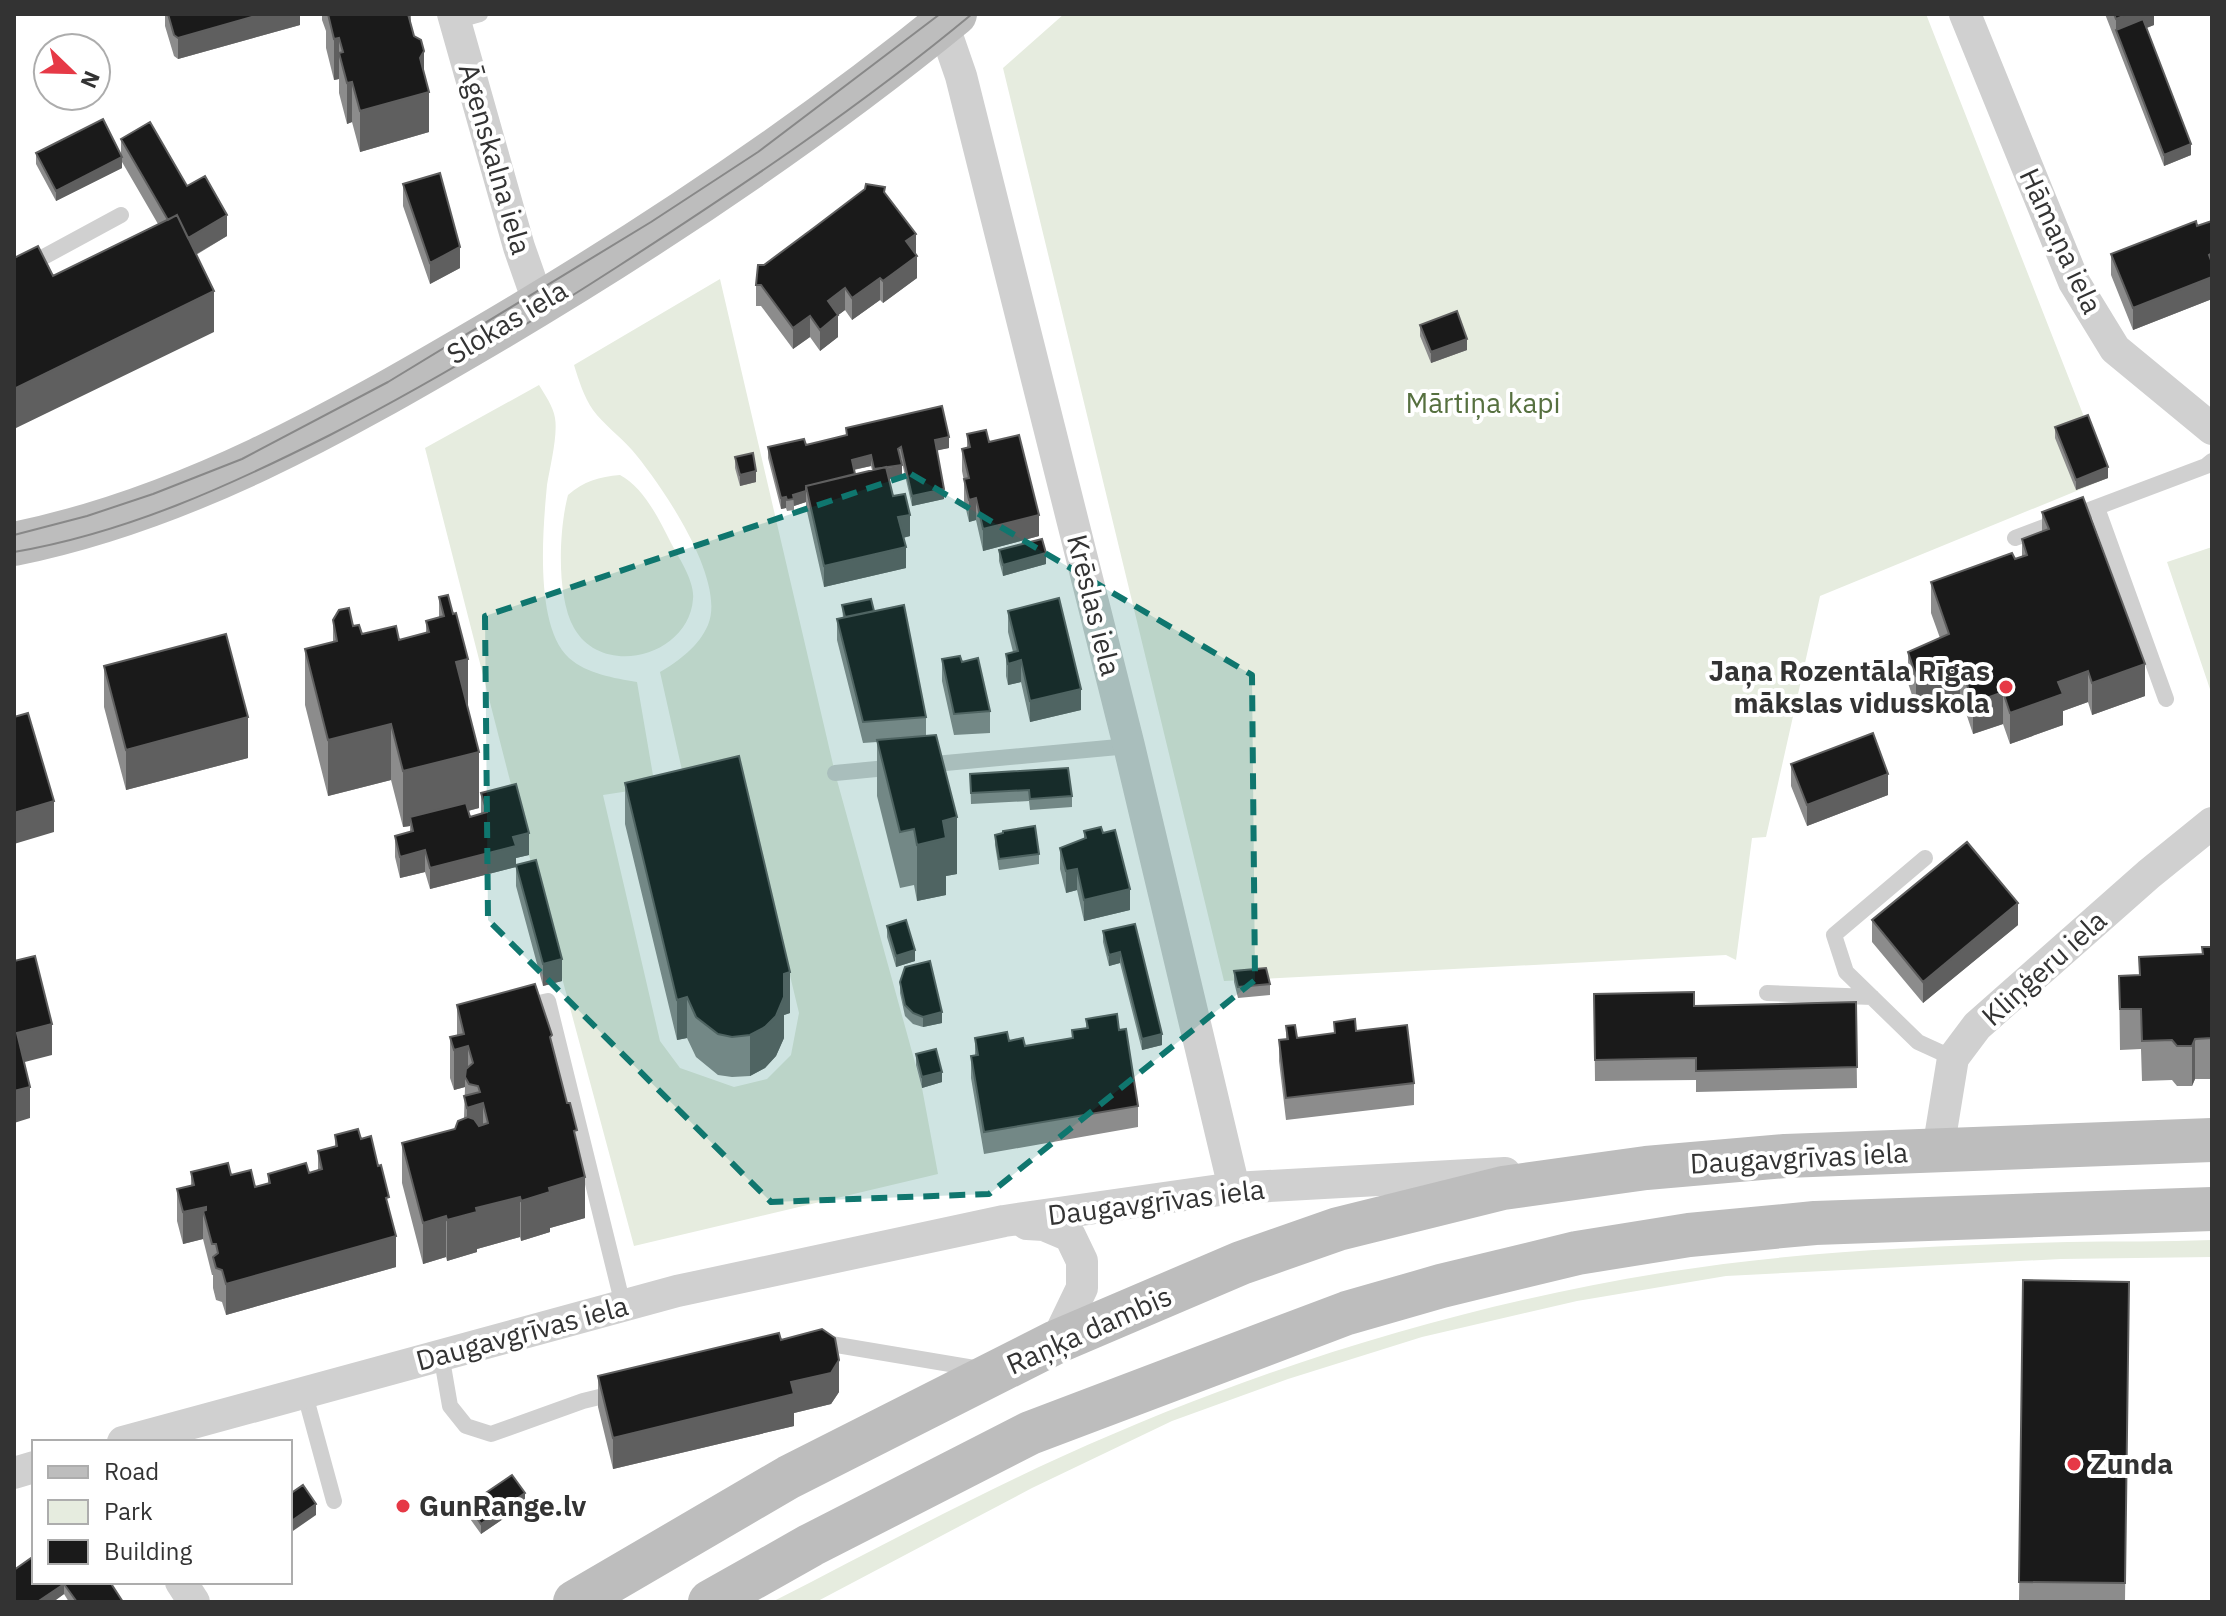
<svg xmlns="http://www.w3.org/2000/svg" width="2226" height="1616" viewBox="0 0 2226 1616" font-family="'IBM Plex Sans',sans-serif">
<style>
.green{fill:#e6ecdf}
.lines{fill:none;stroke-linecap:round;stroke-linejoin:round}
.lane{stroke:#d0d0d0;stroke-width:16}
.street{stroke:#d0d0d0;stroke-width:32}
.secondary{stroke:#bdbdbd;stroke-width:44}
.tram{stroke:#888;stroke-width:2}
.wall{fill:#8c8c8c;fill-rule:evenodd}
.shaded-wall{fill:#5f5f5f}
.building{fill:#1a1a1a;stroke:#5f5f5f;stroke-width:2}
.marked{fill:#0f766e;fill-opacity:0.2;stroke:#0f766e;stroke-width:6;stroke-dasharray:16 10;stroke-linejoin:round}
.poi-dot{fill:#e63946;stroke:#fff;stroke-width:3}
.labels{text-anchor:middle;stroke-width:8;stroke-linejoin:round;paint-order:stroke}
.street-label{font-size:28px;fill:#333;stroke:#fff}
.park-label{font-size:28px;fill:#56703f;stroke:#fff}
.poi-label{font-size:28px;font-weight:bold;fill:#333;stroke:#fff;text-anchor:start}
</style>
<rect width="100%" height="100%" fill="#fff"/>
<!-- green -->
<path class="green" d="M1064,14h862l182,464 -288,118 -54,241 -14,1 -16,122 -10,-5 -502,26 -221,-913z
M720,279l115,494 87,315 16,86 -304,72 -105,-391 -104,-407 114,-63c6,10 14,21 16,33 3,17 -5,49 -8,67 -4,43 -13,141 22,173 18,16 45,20 68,24l18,105 -52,8 57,246 20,27 54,19 33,-8 24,-24 8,-42 -59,-246 -56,12 -24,-107c19,-11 39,-26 48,-47 19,-45 -47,-141 -76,-175 -12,-14 -28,-25 -39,-40 -9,-13 -14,-29 -19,-45z
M620,475c24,13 39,44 51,68 8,15 24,39 22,56 -4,57 -90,80 -119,29 -18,-32 -15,-99 -6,-133 16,-14 31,-18 52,-20z
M2212,547v148l-45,-133z
M2212,1240v17l-151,2 -335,17 -149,25 -155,36 -134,42 -116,42 -140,67 -216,114h-44c96,-49 192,-101 291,-146 189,-86 393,-150 598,-183 135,-22 271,-27 407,-31 48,-1 96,0 144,-2z"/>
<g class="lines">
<!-- lane -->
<path class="lane" d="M455,21l25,-7
M14,273l107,-58
M2097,508l69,191
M2015,538l191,-72 6,-5
M924,765l205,-19
M835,773l62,-6
M1925,858l-91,77 12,37 72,70 35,16
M1767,993l105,4
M522,1007l26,-6 75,304
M818,1345l7,-2 155,26
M441,1354l9,52 16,20 25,8 92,-33 37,-9
M304,1391l30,110"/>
<!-- street -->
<path class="street" d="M453,14l66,233 20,57
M1965,14l109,268 41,67 97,80
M943,24l18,52 168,670 105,442
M1938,1150l15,-92 24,-32 172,-152 63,-51
M1027,1224l17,1 26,11 12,25v27l-26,54
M123,1442l554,-151 327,-70 230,-33 271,-15
M14,1473l20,-6
M181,1582l13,20"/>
<!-- secondary -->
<path class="secondary" d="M14,544c172,-35 323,-121 473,-209 163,-96 321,-201 468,-321
M575,1602l214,-125 267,-135 185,-79 97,-34 165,-41 143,-20 139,-12 427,-16
M710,1602l101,-57 219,-112 317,-120 94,-27 136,-33 112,-18 126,-12 397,-14"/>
<!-- tram -->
<path class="tram" d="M14,535l73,-19 66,-22 89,-35 146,-77 263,-160 107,-70 182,-138
M14,552c112,-19 215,-66 316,-117 99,-51 194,-108 287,-168 122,-79 243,-160 355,-253"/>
</g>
<!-- wall -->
<path class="wall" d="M165,14h135v11l-122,34 -4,-3 -9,-30z
M322,14h89v12l13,47 5,59 -69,20 -8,-30 -5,2 -8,-31v-14l-5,1 -8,-32v-17l-4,-11z
M2105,14h49v11l-8,3 45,127 -27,11z
M121,139l66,47 40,50 -31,19 18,77 -161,-56 105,-52 -36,-62v6l-66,33 -20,-37v-11l85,2z
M403,184l57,84 -30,16 -27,-78z
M885,193l31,61 1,24 -34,25 -3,-3 -28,20 -7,-10 -7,5v22l-18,14 -10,-14 -17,12 -32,-43h-5v-21l8,-20z
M2212,221v78l-79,31 -22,-55v-21z
M1420,325l47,25 -36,13 -11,-27z
M2055,427l53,51 -32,12 -21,-52z
M846,428l103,20 -12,2 7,49 -32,7 -11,-48 -1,1 2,17 -13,3 4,17 17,40 -7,2 3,30 -82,19 -18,-80v-5l-12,4v4l-7,1 -1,-3 -5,1 -13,-51v-11l38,-2 40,-10zM871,466l1,4 -17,4 -1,-4z
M967,434l22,8 50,94 -56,15 -7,-31 -7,2 -5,-21v-20l-2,-10v-22l5,-2z
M735,457l21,25 -16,4 -5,-18z
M2042,512l103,184 -53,19 -4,-13 -25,9v14l-53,19 -7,-20 -30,10 -13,-39 -44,12 -8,-24v-31l32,-14 -9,-25v-31l91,-25v-18l20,-7z
M999,550l47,14 -43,12 -4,-15z
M439,597l29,112 11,99 -11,3 2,6 11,-3v-21l48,62 -13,3v9l-86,22 -5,-17 -25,6 -5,-21v-21l15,-4v-6l-7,1 -12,-47 -63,16 -23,-91v-56l28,-7v-22l20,6 9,8 37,6 27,-7v-12l13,-4z
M842,605l32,6 52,106v19l31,138 -11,2v19l-29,6 -3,-16 -14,3 -23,-92v-54l-14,1 -26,-103v-21l6,-1z
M1008,611l73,99 -51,12 -9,-40 -13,3 -2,-9v-22l7,-2 -5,-20z
M942,659l20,3 28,49v22l-36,2 -12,-54z
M104,666l144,92 -122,32 -22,-83z
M1791,764l97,31 -81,31 -16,-40z
M970,774l102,22v11l-42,3 -1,-9 -58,3z
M625,783l165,230 -6,2v23l-8,18 -11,12 -15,8 -18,1 -14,-2 -22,-18 -9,-19 -10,2 -52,-216z
M1084,831l46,79 -46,11 -7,-31 -11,3 -6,-24v-21l24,-9z
M995,835l44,19v10l-40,6 -4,-25z
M516,865l46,116 -19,5 -27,-100z
M1872,920l146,5 -95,78 -51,-61z
M1135,924l27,121 -20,5 -22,-87 -11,3 -6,-24v-11z
M887,926l28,35 -19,6 -9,-30z
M2212,947v132h-17l-3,7h-15l-5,-6 -30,1 -1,-32 -21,1 -1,-74 20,-1v-18l63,-3z
M1234,971l36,13v11l-32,3 -4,-16z
M900,982l42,41 -19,4 -10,-3 -8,-8 -5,-23z
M1594,994l100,12 162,-4 1,86 -161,4v-12l-101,1z
M457,1005l95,42 25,97 8,74 -35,10v4l-29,9 -1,-4 -43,12v3l-30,9 -1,-4 -23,7 -21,-81v-40l53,-14 9,-11 1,-31 -11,3 -4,-12v-41l7,-1z
M1086,1019l33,11 19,76v21l-154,27 -13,-76v-22l4,-1v-17l50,8 47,-8v-8l14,-2z
M1334,1022l22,9 58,52v22l-128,15 -7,-59v-21l7,-1v-13l11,12 37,-5z
M916,1054l26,28 -20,6 -6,-23z
M335,1135l26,4 28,71 7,57 -170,48 -4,-13 -6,-2 -3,-12v-13h-1l-9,-36 -20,5 -6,-23v-32l14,-3v-14l40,3 24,12 13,-4v-9l41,-1 9,-3v-19l17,-4z
M2023,1280l106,2 -4,320h-106z
M781,1340l58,52 -8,12 -37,9v13l-181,43 -15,-62v-31z
M525,1504l-44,30 -13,-18v-11z
M14,1570l96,12 13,20h-54l-5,-8 -11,8h-39z"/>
<!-- shaded-wall -->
<path class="shaded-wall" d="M262,14h38v11l-122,34v-21z
M2128,14h26v11l-35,14 -3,-9v-11z
M339,38v41l-5,1v-41z
M424,51v40l5,1v40l-69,20v-41l60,-53z
M352,82v40l-5,2v-41z
M2191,144v11l-27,11v-11z
M122,157v11l-66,33v-10z
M227,215v21l-46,27v-21z
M916,234v22l-10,-15z
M460,247v21l-30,16v-21z
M917,256v22l-34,25v-22z
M2212,277v22l-79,31v-22z
M880,278v22l-28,20v-22z
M845,288v22l-17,13v-22z
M214,291v41l-200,97v-40z
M838,315v22l-18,14v-21z
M810,316v21l-17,12v-21z
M1467,339v11l-36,13v-11z
M949,437v11l-14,3v-11z
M871,455v11l-19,4v-10z
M902,465v11l-27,6v-11z
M2108,467v11l-32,12v-10z
M756,471v11l-16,4v-11z
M944,489v10l-32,7v-10z
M806,491v11l-12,4 -1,-11z
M786,497v11l-5,1v-11z
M976,498v22l-7,2v-22z
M910,515v21l-12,3v-22z
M1039,515v21l-56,15v-22z
M906,547v21l-82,19v-21z
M1046,553v11l-43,12v-11z
M468,659v56l-12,-53z
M1021,660v22l-13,3v-21z
M1960,663v32l-44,12v-31z
M2145,664v32l-53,19v-32z
M2088,671v31l-25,9v14l-53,19v-31l48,-31z
M1081,689v21l-51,12v-21z
M2003,692v32l-30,10v-31z
M248,717v41l-122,32v-40z
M391,724v56l-63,16v-56z
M479,752v56l-67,17 -2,-8v9l-7,1v-56z
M1888,774v21l-81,31v-21z
M54,801v31l-40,12v-31z
M957,817v57l-11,2v19l-29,6v-56l26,-24z
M529,833v22l-13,3v9l-86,22v-21l83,-31z
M425,850v22l-25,6v-21z
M1077,869v21l-11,3v-22z
M1130,889v21l-46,11v-21z
M2018,903v22l-95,78v-21z
M915,950v11l-19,6v-11z
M1120,952v11l-11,3v-11z
M562,959v22l-19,5v-22z
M790,972v41l-6,2v23l-8,18 -11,12 -15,8v-41l34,-61z
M687,997v41l-10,2v-40z
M942,1012v11l-19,4v-10z
M52,1024v31l-35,9v-31z
M1162,1034v11l-20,5v-11z
M2195,1039v40l-3,7v-40z
M468,1046v35l-3,-4v10l-11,3v-40z
M942,1072v10l-20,6v-11z
M30,1087v31l-16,5v-32z
M483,1103v41l-16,5v-41z
M585,1177v41l-35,10v4l-29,9v-40l28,-13z
M520,1197v40l-43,12v3l-30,9v-41l29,-12z
M206,1207v15l-3,-11v28l-20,5v-32z
M446,1216v41l-23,7v-41z
M396,1236v31l-170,48v-31z
M839,1360v32l-8,12 -37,9v13l-181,43v-31l178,-56z
M525,1493v11l-44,30v-10z
M316,1504v11l-26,18v-11z
M64,1584v10l-11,8h-14v-1z"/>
<!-- building -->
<path class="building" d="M168,14h94l-84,24 -4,-3z
M328,14h80l6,22 7,4 3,11 -4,7 9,34 -69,19 -8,-29 -5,1 -8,-30 4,-1 -4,-14 -5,1z
M2114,14h14l-12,5z
M2143,19l48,125 -27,11 -48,-125z
M103,119l19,38 -66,34 -20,-38z
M150,122l37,64 18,-10 22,39 -39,23 -11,-23 -9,5 -47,-81z
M440,173l20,74 -30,16 -27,-79z
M866,184l19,3 -1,5 32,42 -10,7 11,15 -34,25 -3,-3 -28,20 -7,-10 -17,13 10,14 -18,15 -10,-14 -17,12 -32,-43h-5l2,-20h6l51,-38 50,-38z
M177,215l37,76 -200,98v-131l24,-12 15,30z
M2196,221l1,5 15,-5v32l-3,2 3,8v14l-79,31 -22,-54z
M1457,311l10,28 -36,13 -11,-27z
M942,406l7,31 -14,3 9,49 -32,7 -11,-49 -3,2 4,16 -28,4 -3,-14 -19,5 3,14 -49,12v5l-13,4 1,4 -7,1 -1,-3 -5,1 -13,-51 36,-8 2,6 41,-10 -1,-7z
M2088,415l20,52 -32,13 -21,-53z
M986,430l3,12 30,-7 20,80 -56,14 -7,-31 -7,2 -5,-21 5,-1 -7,-29 8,-2 -3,-13z
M753,453l3,18 -16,4 -5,-18z
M886,467l7,29 12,-2 5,21 -12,2 8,30 -82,19 -18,-80z
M2083,497l62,167 -53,19 -4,-12 -30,11 5,12 -53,19 -7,-21 -30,11 -13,-40 -44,13 -8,-24 41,-18 -18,-52 81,-29 3,6 12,-4 -5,-16 27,-10 -7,-17z
M1042,539l4,14 -43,12 -4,-15z
M448,595l5,19 3,-1 12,46 -12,3 23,90 -76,19 -12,-47 -63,16 -23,-91 32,-8 -4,-21 6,-10 10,-2 4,18 6,-1 3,9 34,-8 3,14 30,-8 -3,-11 18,-5 -5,-19z
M1059,598l22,91 -51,12 -9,-41 -13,4 -2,-10 12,-3 -10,-40z
M871,599l3,12 -29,6 -3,-12z
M904,605l22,112 -63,5 -26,-103z
M226,634l22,83 -122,33 -22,-84z
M960,656l2,6 16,-4 12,53 -36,3 -12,-55z
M28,713l26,88 -40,12v-96z
M1873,733l15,41 -81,31 -16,-41z
M936,735l21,82 -14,4 3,17 -29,7 -3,-16 -14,3 -23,-92z
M739,756l51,216 -6,2v23l-8,19 -11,11 -15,8 -18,2 -14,-3 -22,-17 -9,-20 -10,3 -52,-217z
M1068,768l4,28 -42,3 -1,-9 -58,3 -1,-19z
M516,784l13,49 -16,4 3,9 -86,22 -5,-18 -25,7 -5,-21 18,-5 -3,-14 56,-14 4,14 17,-5 -6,-19z
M1035,826l4,28 -40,5 -4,-24 8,-2v-2z
M1101,827l2,6 12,-3 15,59 -46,11 -7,-31 -11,2 -6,-23 26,-10 -2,-7z
M1967,842l51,61 -95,79 -51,-62z
M536,860l26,99 -19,5 -27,-99z
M906,920l9,30 -19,6 -9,-30z
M1135,924l27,110 -20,5 -22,-87 -11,3 -6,-24z
M2202,947h10v91l-17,1 -3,7h-15l-5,-6 -30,1 -1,-32h-21l-1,-33 21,-1 -1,-18 64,-3z
M35,956l17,68 -35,9 13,54 -16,4v-130z
M930,961l12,51 -19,5 -10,-4 -8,-8 -5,-23 5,-15z
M1266,968l4,16 -32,3 -4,-16z
M535,984l17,51 -2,2 17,66h3l7,27 -3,1 11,46 -36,11 1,4 -29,9 -1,-4 -44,11 1,4 -30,8 -1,-4 -23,7 -21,-80 53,-14 3,-8 10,-4 6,2 5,7 9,-3 -5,-20 -16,5 -3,-12 16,-4 -2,-6 -9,-2 -4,-7 1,-8 7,-6 -5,-17 -14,4 -4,-13 14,-3 -7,-29z
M1694,992v14l162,-4 1,65 -161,4v-13l-101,2 -1,-66z
M1117,1014l2,16 7,-1 12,77 -154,26 -13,-76 7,-1 -3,-17 32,-6 2,9 14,-3 2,8 48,-8 -1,-8 16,-2 -2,-9z
M1355,1019l1,12 51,-6 7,58 -128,15 -7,-58 9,-1 -2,-13 9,-1 2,13 38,-5 -1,-11z
M936,1049l6,23 -20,5 -6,-23z
M358,1129l3,10 10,-3 7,30 3,-1 8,32 -3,1 10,38 -170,48 -4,-14 -6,-2 -3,-11 5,-4 -2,-9h-4l-7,-26 -2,-7 3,-1v-3l-23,5 -6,-23 17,-4 -3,-13 37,-9 3,12 20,-5 4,17 15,-4 -2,-9 38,-11 3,10 13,-4 -4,-18 19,-5 -2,-11z
M2023,1280l106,2 -4,301 -106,-1z
M822,1329l13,9 4,22 -8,13 -40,9 3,12 -181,44 -15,-62 181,-43 2,7z
M512,1475l13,18 -44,31 -13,-19z
M303,1485l13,19 -26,18v-28z
M34,1556v26h76l13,20h-46l-13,-18 -25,17 1,1h-26v-32z"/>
<!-- marked area -->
<path class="marked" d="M911,474l341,201 3,305 -266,214 -218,8 -283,-282 -3,-304z"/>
<!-- markers -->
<g class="poi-dot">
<circle cx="2006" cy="687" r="8"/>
<circle cx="2074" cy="1464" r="8"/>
<circle cx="403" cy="1506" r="8"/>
</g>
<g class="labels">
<!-- street labels -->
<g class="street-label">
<text transform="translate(495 159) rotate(74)" y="10">Āgenskalna iela</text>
<text transform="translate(2061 241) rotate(65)" y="10">Hāmaņa iela</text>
<text transform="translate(507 322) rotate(-31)" y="10">Slokas iela</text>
<text transform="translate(1094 605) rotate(76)" y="10">Krēslas iela</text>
<text transform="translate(2044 968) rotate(-42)" y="10">Kliņģeru iela</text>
<text transform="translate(1799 1158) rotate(-3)" y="10">Daugavgrīvas iela</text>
<text transform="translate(1156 1202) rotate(-7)" y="10">Daugavgrīvas iela</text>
<text transform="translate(1089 1330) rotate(-24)" y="10">Raņķa dambis</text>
<text transform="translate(522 1333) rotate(-15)" y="10">Daugavgrīvas iela</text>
</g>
<!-- park labels -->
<g class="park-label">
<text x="1483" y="413">Mārtiņa kapi</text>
</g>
<!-- poi labels -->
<g class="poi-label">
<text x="1990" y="681" text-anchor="end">Jaņa Rozentāla Rīgas<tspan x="1990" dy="32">mākslas vidusskola</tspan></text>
<text x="2090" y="1474">Zunda</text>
<text x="419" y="1516">GunRange.lv</text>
</g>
</g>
<!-- border -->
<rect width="2226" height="1616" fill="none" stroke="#333333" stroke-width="32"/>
<!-- legend -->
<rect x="32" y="1440" width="260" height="144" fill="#ffffff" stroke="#adadad" stroke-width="2"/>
<rect x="48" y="1466" width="40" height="12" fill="#bdbdbd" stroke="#adadad" stroke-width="2"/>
<text x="104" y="1480" font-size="24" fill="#333333">Road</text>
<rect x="48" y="1500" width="40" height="24" fill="#e6ecdf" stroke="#adadad" stroke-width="2"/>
<text x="104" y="1520" font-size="24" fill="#333333">Park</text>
<rect x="48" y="1540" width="40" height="24" fill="#1a1a1a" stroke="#adadad" stroke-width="2"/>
<text x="104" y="1560" font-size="24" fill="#333333">Building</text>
<!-- north arrow -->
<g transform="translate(72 72) rotate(113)"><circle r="38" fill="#ffffff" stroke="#adadad" stroke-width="2"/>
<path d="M0-6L14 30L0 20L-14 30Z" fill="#e63946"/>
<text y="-12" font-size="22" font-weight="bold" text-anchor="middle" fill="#333333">N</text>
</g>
</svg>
